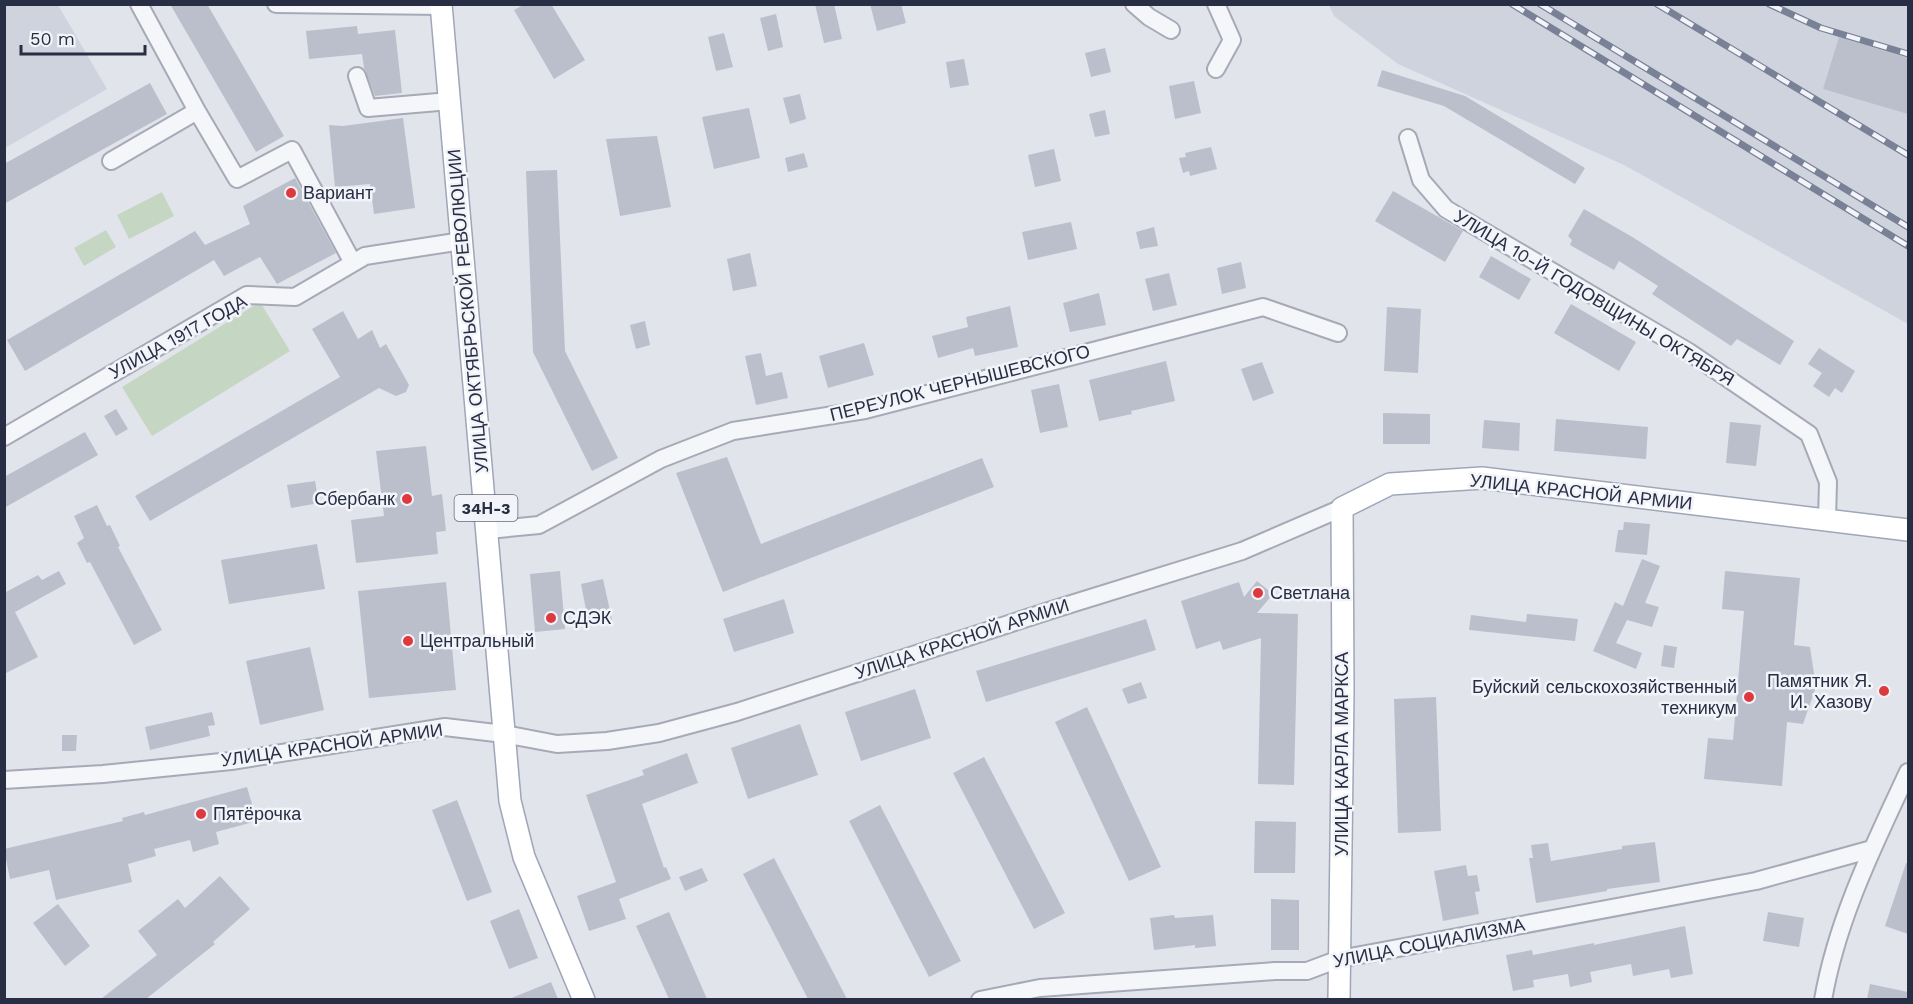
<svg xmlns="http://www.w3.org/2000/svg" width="1913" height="1004" viewBox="0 0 1913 1004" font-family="'Work Sans',sans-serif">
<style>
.built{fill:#cfd3de}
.green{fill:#c5d6c2}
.building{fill:#bbbfcc}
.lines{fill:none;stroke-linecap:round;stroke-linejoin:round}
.minor-casing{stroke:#a6aab7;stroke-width:20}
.major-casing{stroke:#9fa6b9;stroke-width:24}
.minor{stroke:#f5f6f9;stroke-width:16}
.major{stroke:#fff;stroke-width:21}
.rail-casing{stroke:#798197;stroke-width:7}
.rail{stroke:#f2f4f9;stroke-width:4.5;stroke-dasharray:14;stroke-linecap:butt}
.poi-dot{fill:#dd3a3f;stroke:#f2f4f9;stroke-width:2}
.labels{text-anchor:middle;stroke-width:5;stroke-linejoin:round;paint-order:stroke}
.shield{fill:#f2f4f9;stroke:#656a7b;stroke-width:1.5}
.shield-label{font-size:16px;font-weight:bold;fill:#282f45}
.poi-label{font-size:18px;fill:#282f45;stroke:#f2f4f9;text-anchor:start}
.street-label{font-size:18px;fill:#282f45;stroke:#f2f4f9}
</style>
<rect width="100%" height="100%" fill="#e2e4ec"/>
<!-- built -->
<path class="built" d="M5,4l53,1 49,84 -102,59z
M1329,5h579v319l-284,-159 -226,-101 -64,-48z"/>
<!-- green -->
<path class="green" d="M162,192l12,24 -45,23 -12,-24z
M106,230l10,17 -32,19 -10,-18z
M260,302l30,49 -138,85 -30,-49z"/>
<!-- building -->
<path class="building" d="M170,4h37l77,132 -28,16z
M525,4h26l34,56 -31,19 -40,-69z
M815,4h19l8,35 -18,4z
M870,4h31l5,19 -29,8z
M776,14l7,33 -15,4 -8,-33z
M357,26l1,8 37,-4 7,63 -27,3 -11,-28 -2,-14 -53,5 -3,-28z
M724,33l9,34 -17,4 -8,-34z
M1839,37l69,21v56l-85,-25z
M1105,48l6,24 -20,5 -6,-24z
M964,59l5,26 -19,3 -4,-26z
M1382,70l83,26 120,72 -10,16 -131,-78 -67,-20z
M1194,81l7,32 -26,6 -6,-33z
M150,83l17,31 -163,90v-40z
M800,94l6,25 -16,5 -7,-26z
M749,108l11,50 -46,11 -12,-52z
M1105,110l5,24 -15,3 -6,-23z
M403,118l12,90 -41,6 -4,-30 -35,3 -6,-62 14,1z
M657,136l14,71 -51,9 -14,-77z
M1211,147l6,22 -27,7 -1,-5 -6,2 -4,-15 7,-1 -1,-4z
M1054,149l7,32 -26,6 -7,-32z
M804,153l4,14 -20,5 -3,-14z
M557,170l8,181 53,107 -26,13 -59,-119 -7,-181z
M295,178l41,75 -59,31 -17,-27 -36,19 -10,-16 -189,111 -18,-31 188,-109 10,14 45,-21 -7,-18z
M1393,191l70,40 -18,31 -70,-41z
M1584,209l50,29 160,103 -14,24 -43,-26 -6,7 -79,-52 6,-8 -39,-25 -5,9 -44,-25 2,-5 -4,-4z
M1071,222l6,27 -49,11 -6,-28z
M1154,227l4,19 -18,3 -4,-17z
M750,253l7,33 -24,5 -6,-32z
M1491,256l40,23 -12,21 -40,-23z
M1241,262l5,26 -24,6 -5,-26z
M1169,273l8,32 -24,6 -8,-32z
M1099,293l7,32 -36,7 -7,-29z
M1571,304l65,38 -17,29 -65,-38z
M1010,306l8,41 -43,9 -2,-8 -35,10 -6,-22 36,-9 -2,-10z
M1387,307l34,2 -3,64 -34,-2z
M343,311l15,28 14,-9 8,18 6,-4 23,41 -3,7 -10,4 -17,-8 -229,133 -15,-25 205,-119 -28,-48z
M645,321l5,24 -14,4 -6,-24z
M864,343l10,32 -46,13 -9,-32z
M1819,348l36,23 -13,22 -7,-5 -6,9 -16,-11 9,-13 -14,-9z
M761,353l5,23 16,-4 6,26 -32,7 -11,-49z
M1166,361l9,40 -44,10 1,3 -33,7 -10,-41z
M1262,362l12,31 -21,8 -12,-32z
M1059,384l9,43 -28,6 -9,-43z
M116,409l12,20 -12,7 -12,-20z
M1383,413l47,1v30h-47z
M1556,419l92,8 -2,32 -92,-8z
M1484,420l36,3 -1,28 -37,-3z
M1730,422l31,3 -5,41 -30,-3z
M85,432l13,23 -94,53v-31z
M426,446l6,50 10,-2 4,37 -10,1 2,22 -82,9 -5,-43 33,-4 -8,-65z
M727,457l34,87 221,-86 12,29 -271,105 -47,-119z
M315,481l4,22 -28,5 -4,-23z
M97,505l10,21 3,-1 10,21 -2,1 44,83 -28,15 -44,-83 -3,1 -10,-20 7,-5 -10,-22z
M1624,522l26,2 -3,31 -32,-3 3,-22h5z
M317,544l8,45 -96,15 -8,-44z
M1642,559l18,7 -15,37 14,4 -7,20 -25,-7 -11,23 26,10 -6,16 -43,-18 22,-49 8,4z
M59,571l7,13 -51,28 23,45 -34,17v-81l34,-18 4,5z
M560,571l5,58 -30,3 -5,-58z
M1725,571l75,7 -6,67 16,2 6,40 -13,37 -16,-2 -5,64 -78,-7 4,-41 25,2 11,-129 -22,-2z
M603,579l9,41 -23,5 -8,-41z
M1257,581l16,13 -16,19 41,1 -4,171 -36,-1 3,-146 -38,12 -3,-9 -24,8 -15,-48 58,-19 5,15z
M446,582l10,108 -87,8 -11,-107z
M784,599l10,34 -60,19 -11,-33z
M1527,614l51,5 -3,22 -106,-11 2,-15 55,7z
M1146,619l10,31 -170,52 -10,-31z
M1664,645l13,2 -3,21 -13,-2z
M310,647l14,63 -64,15 -14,-64z
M1141,682l6,16 -19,6 -6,-15z
M915,689l16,49 -70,23 -16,-49z
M1436,697l5,134 -43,2 -4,-134z
M1087,707l74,160 -32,14 -74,-159z
M212,712l3,13 -7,1 2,10 -60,14 -5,-23z
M800,724l18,51 -70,24 -17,-51z
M62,735h15l-1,16h-14z
M687,753l11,30 -56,21 22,64 2,-1 5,12 -52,20 7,20 -37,12 -12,-35 39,-14 -30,-87 58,-20 -2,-5z
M984,757l81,156 -31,16 -81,-156z
M247,787l10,34 -41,11 3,12 -26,8 -3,-12 -36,9 2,7 -28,8 4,18 -76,18 -7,-30 -39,9 -6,-30 119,-28 -1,-3 22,-6 1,3z
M457,800l35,92 -25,9 -35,-91z
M880,805l81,156 -32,16 -80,-156z
M1255,821l41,1 -1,51h-41z
M1655,842l5,40 -53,7v2l-71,12 -7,-45h4l-2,-13 17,-2 3,18 71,-12v-3z
M774,858l73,141h-39l-65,-125z
M1906,863l2,1v70l-23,-8z
M1466,865l2,11 9,-1 3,16 -5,1 4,22 -36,7 -9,-50z
M702,868l6,13 -23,10 -6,-14z
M220,876l30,33 -37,33 2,2 -69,55h-45l56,-44 -19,-24 40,-32 7,9z
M1271,899l28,1v50h-28z
M58,904l32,42 -25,20 -32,-43z
M519,909l19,49 -29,11 -19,-48z
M669,912l38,87h-38l-33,-73z
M1768,912l36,6 -5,29 -36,-6z
M1174,915l1,3 38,-3 3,31 -21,2v-3l-41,5 -4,-32z
M1685,926l8,48 -22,4 -2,-9 -36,7 -2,-12 -41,8 2,10 -22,5 -2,-13 -35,6 1,7 -21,4 -7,-36 26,-5 1,5 61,-12v2z
M551,982l7,17h-49z
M1870,984l38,8v7h-41z"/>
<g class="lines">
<!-- minor casing -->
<g class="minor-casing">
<path id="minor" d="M139,4l58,107 40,68 55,-29 61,113
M276,4l166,2
M1134,4l15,13 22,13
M1216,4l16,36 -16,29
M357,76l11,32 82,-7
M1408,138l13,42 25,29 243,143 120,82 19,48 -1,38
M111,161l86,-50
M4,437l243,-142 48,2 70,-41 97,-15
M488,530l51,-5 122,-66 72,-28 132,-21 398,-103 75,26
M4,780l99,-6 128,-13 214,-34 59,7 53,10 50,-3 52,-8 78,-21 321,-104 184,-57 100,-43
M980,1000l60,-12 235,-17h32l32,-12 38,-7 379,-71 116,-32
M1823,1000c14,-81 51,-155 85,-228"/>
</g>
<!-- major casing -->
<g class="major-casing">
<path id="major" d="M441,4l69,797 14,56 60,143
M1339,1000l4,-310 -1,-182 48,-24 92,-6 426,52"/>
</g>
<!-- minor -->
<use href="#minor" class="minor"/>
<!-- major -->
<use href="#major" class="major"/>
<!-- rail casing -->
<g class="rail-casing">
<path id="rail" d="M1512,4l396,242
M1540,4l368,223
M1657,4l251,151
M1769,4l52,24 87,26"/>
</g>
<!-- rail -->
<use href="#rail" class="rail"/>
</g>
<!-- markers -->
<g class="poi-dot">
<circle cx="291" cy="193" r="6"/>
<circle cx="407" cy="499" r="6"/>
<circle cx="1258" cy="593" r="6"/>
<circle cx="551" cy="618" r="6"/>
<circle cx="408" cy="641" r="6"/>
<circle cx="1884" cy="691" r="6"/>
<circle cx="1749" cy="697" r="6"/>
<circle cx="201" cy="814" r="6"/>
</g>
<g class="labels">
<!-- shield labels -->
<rect class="shield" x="454.5" y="495" width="63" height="26" rx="4.5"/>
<g class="shield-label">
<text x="486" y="514">34Н-3</text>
</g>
<!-- poi labels -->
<g class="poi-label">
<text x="303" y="199">Вариант</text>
<text x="395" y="505" text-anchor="end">Сбербанк</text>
<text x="1270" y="599">Светлана</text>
<text x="563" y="624">СДЭК</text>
<text x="420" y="647">Центральный</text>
<text x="1872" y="687" text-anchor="end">Памятник Я.<tspan x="1872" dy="21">И. Хазову</tspan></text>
<text x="1737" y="693" text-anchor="end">Буйский сельскохозяйственный<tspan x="1737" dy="21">техникум</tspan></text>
<text x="213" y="820">Пятёрочка</text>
</g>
<!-- street labels -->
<g class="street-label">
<text transform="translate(1594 298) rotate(31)" y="6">УЛИЦА 10-Й ГОДОВЩИНЫ ОКТЯБРЯ</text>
<text transform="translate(468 311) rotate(-95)" y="6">УЛИЦА ОКТЯБРЬСКОЙ РЕВОЛЮЦИИ</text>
<text transform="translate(178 337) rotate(-29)" y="6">УЛИЦА 1917 ГОДА</text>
<text transform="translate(960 383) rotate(-14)" y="6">ПЕРЕУЛОК ЧЕРНЫШЕВСКОГО</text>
<text transform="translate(1581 492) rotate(6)" y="6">УЛИЦА КРАСНОЙ АРМИИ</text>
<text transform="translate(962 639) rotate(-18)" y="6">УЛИЦА КРАСНОЙ АРМИИ</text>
<text transform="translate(332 745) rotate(-8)" y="6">УЛИЦА КРАСНОЙ АРМИИ</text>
<text transform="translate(1342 754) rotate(-90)" y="6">УЛИЦА КАРЛА МАРКСА</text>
<text transform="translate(1429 943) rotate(-11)" y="6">УЛИЦА СОЦИАЛИЗМА</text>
</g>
</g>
<!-- border -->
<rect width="1913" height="1004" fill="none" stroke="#282f45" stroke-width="12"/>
<!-- scale -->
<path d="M21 45v9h124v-9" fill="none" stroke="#282f45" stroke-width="3"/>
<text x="30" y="45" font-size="18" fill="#282f45" stroke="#f2f4f9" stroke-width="4.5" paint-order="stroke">50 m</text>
</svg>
